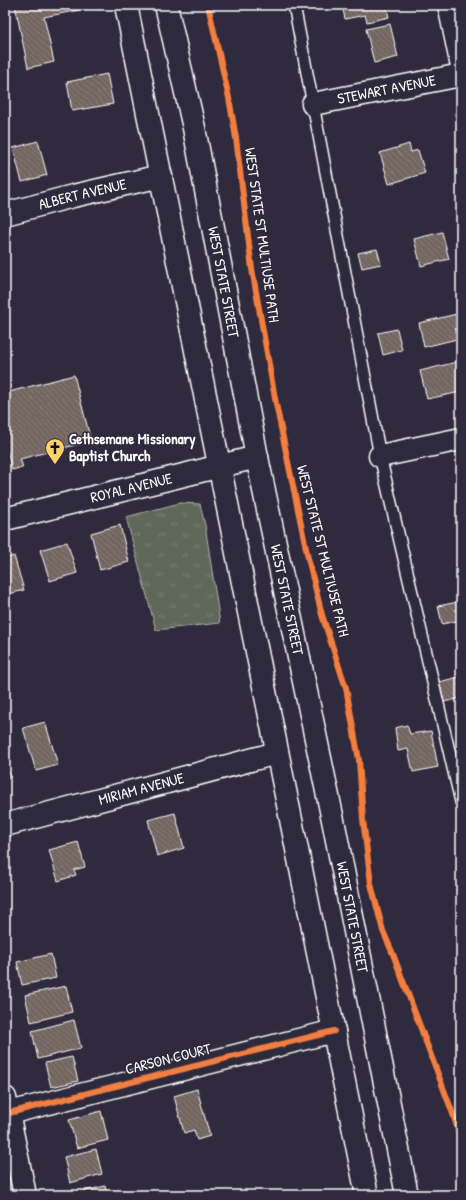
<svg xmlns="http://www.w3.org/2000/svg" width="466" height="1200" viewBox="0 0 466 1200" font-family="'Patrick Hand',sans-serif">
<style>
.grass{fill:url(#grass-tufts);stroke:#b0b4ac}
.building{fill:url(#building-back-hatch);stroke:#fff}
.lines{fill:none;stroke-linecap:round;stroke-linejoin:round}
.lane-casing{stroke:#fff;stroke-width:14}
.street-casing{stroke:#fff;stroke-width:25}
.primary-casing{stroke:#fff;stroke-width:25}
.lane{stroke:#2f2a3d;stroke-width:11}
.street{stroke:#2f2a3d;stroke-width:22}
.primary{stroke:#2f2a3d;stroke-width:22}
.cycleway-casing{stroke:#2f2a3d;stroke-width:8}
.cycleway{stroke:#f27e40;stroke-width:6}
.labels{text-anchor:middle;stroke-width:3;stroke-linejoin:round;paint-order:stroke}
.street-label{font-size:15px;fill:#fff;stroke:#2f2a3d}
.poi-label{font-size:15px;font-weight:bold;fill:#fff;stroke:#2f2a3d;text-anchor:start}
</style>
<defs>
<pattern id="grass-tufts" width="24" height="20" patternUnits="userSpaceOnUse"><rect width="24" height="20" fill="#61685a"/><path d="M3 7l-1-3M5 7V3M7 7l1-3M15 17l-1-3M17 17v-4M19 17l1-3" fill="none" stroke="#797f73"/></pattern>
<pattern id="building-back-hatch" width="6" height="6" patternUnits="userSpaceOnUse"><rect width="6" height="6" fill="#736561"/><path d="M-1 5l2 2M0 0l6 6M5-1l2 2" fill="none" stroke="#887c79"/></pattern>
</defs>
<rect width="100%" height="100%" fill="#2f2a3d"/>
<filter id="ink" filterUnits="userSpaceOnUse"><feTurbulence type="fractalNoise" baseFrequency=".025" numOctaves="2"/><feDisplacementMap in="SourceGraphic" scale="8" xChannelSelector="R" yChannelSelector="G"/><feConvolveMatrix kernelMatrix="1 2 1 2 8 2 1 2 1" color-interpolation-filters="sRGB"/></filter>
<g filter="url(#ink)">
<!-- grass -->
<path class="grass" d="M180,503l20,1 5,21 15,98 -64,7 -30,-113z"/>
<!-- building -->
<path class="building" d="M15,5h79v2l-50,10 10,45 -26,6z
M342,5h44l3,12 -22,5 -2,-7 -20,4z
M390,24l8,33 -24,6 -8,-34z
M107,74l6,30 -41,7 -5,-29z
M38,141l9,34 -25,7 -9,-34z
M409,144l2,8 7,-2 7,23 -36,11 -9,-31z
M442,232l7,27 -28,7 -7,-27z
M377,249l4,15 -19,4 -4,-15z
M461,313v25l-37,9 -5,-24z
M397,329l5,21 -19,5 -5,-22z
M461,361v31l-34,7 -7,-28z
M74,375l17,66 -71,18 3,8 -11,3 -7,-27v-50z
M120,525l9,37 -29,8 -9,-37z
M67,542l10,31 -27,8 -10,-31z
M14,556l10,34 -19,5v-36z
M458,602l3,18 -19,4 -4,-18z
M459,677l2,10v11l-17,4 -5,-20z
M45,722l13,43 -22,6 -13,-43z
M407,725l3,9 21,-3 7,36 -25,5 -5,-23 -10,2 -3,-23z
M5,761l5,16 -5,1z
M175,813l9,35 -27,8 -9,-36z
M78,842l7,25 -11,3 2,5 -18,6 -9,-31z
M51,954l5,24 -34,7 -5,-23z
M66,986l6,26 -41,10 -6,-27z
M74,1020l7,28 -43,11 -6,-28z
M72,1057l6,24 -27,6 -6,-24z
M197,1089l13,47 -13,4 -3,-10 -10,3 -10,-37z
M101,1111l7,29 -31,8 -8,-28z
M96,1149l6,25 -32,9 -6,-26z
M105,1186l2,9h-38z"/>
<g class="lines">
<!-- lane casing -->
<g class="lane-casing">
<path id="lane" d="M294,5l86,451 81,346"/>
</g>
<!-- street casing -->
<g class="street-casing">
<g id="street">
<path d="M449,5l12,57"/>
<path id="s1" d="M313,104l148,-29"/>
<path id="s2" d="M5,214l68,-18 88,-20"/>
<path d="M380,456l81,-17"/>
<path id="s3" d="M5,519l252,-62"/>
<path id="s4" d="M5,825l272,-72"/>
<path d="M5,1098l20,97"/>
<path d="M5,1114l329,-83"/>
</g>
</g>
<!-- primary casing -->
<g class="primary-casing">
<g id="primary">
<path d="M126,5l241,1190"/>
<path id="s5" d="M166,5l28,123 63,329 77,368 73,370"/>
</g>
</g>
<!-- lane -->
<use href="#lane" class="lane"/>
<!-- street -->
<use href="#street" class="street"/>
<!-- primary -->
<use href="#primary" class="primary"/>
<!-- cycleway casing -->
<g class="cycleway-casing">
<path id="cycleway" d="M208,5l21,93 7,40 16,131 24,135 32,154 14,57 24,73 13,72 4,59 8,65 12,47 10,23 60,160 8,25
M5,1114l329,-83"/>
</g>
<!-- cycleway -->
<use href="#cycleway" class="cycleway"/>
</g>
</g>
<!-- icons -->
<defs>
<g id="church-pin" transform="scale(1)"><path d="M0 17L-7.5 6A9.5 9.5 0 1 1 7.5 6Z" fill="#ffd166" stroke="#2f2a3d"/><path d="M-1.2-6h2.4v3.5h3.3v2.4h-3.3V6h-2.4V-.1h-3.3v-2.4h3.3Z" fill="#111"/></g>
</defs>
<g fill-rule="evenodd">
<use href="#church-pin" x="55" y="448"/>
</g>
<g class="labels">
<!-- street labels -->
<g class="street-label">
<text dy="5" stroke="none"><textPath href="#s1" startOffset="75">STEWART AVENUE</textPath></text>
<text dy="5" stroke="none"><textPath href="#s2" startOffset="80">ALBERT AVENUE</textPath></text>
<text transform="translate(262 235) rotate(82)" y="5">WEST STATE ST MULTIUSE PATH</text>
<text dy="5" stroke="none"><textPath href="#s5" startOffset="283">WEST STATE STREET</textPath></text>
<text dy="5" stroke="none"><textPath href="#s3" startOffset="130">ROYAL AVENUE</textPath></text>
<text transform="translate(323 551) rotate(76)" y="5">WEST STATE ST MULTIUSE PATH</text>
<text dy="5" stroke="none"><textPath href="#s5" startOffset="607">WEST STATE STREET</textPath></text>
<text dy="5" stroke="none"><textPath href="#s4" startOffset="141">MIRIAM AVENUE</textPath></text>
<text dy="5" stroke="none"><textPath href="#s5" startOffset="931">WEST STATE STREET</textPath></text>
<text transform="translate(168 1059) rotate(-14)" y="5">CARSON COURT</text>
</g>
<!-- poi labels -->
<g class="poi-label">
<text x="69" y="444">Gethsemane Missionary<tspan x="69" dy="17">Baptist Church</tspan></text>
</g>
</g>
<!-- margin -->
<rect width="466" height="1200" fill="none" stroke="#2f2a3d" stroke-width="20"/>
<rect x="10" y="10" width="446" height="1180" fill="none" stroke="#fff" stroke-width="1.5" filter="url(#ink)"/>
</svg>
